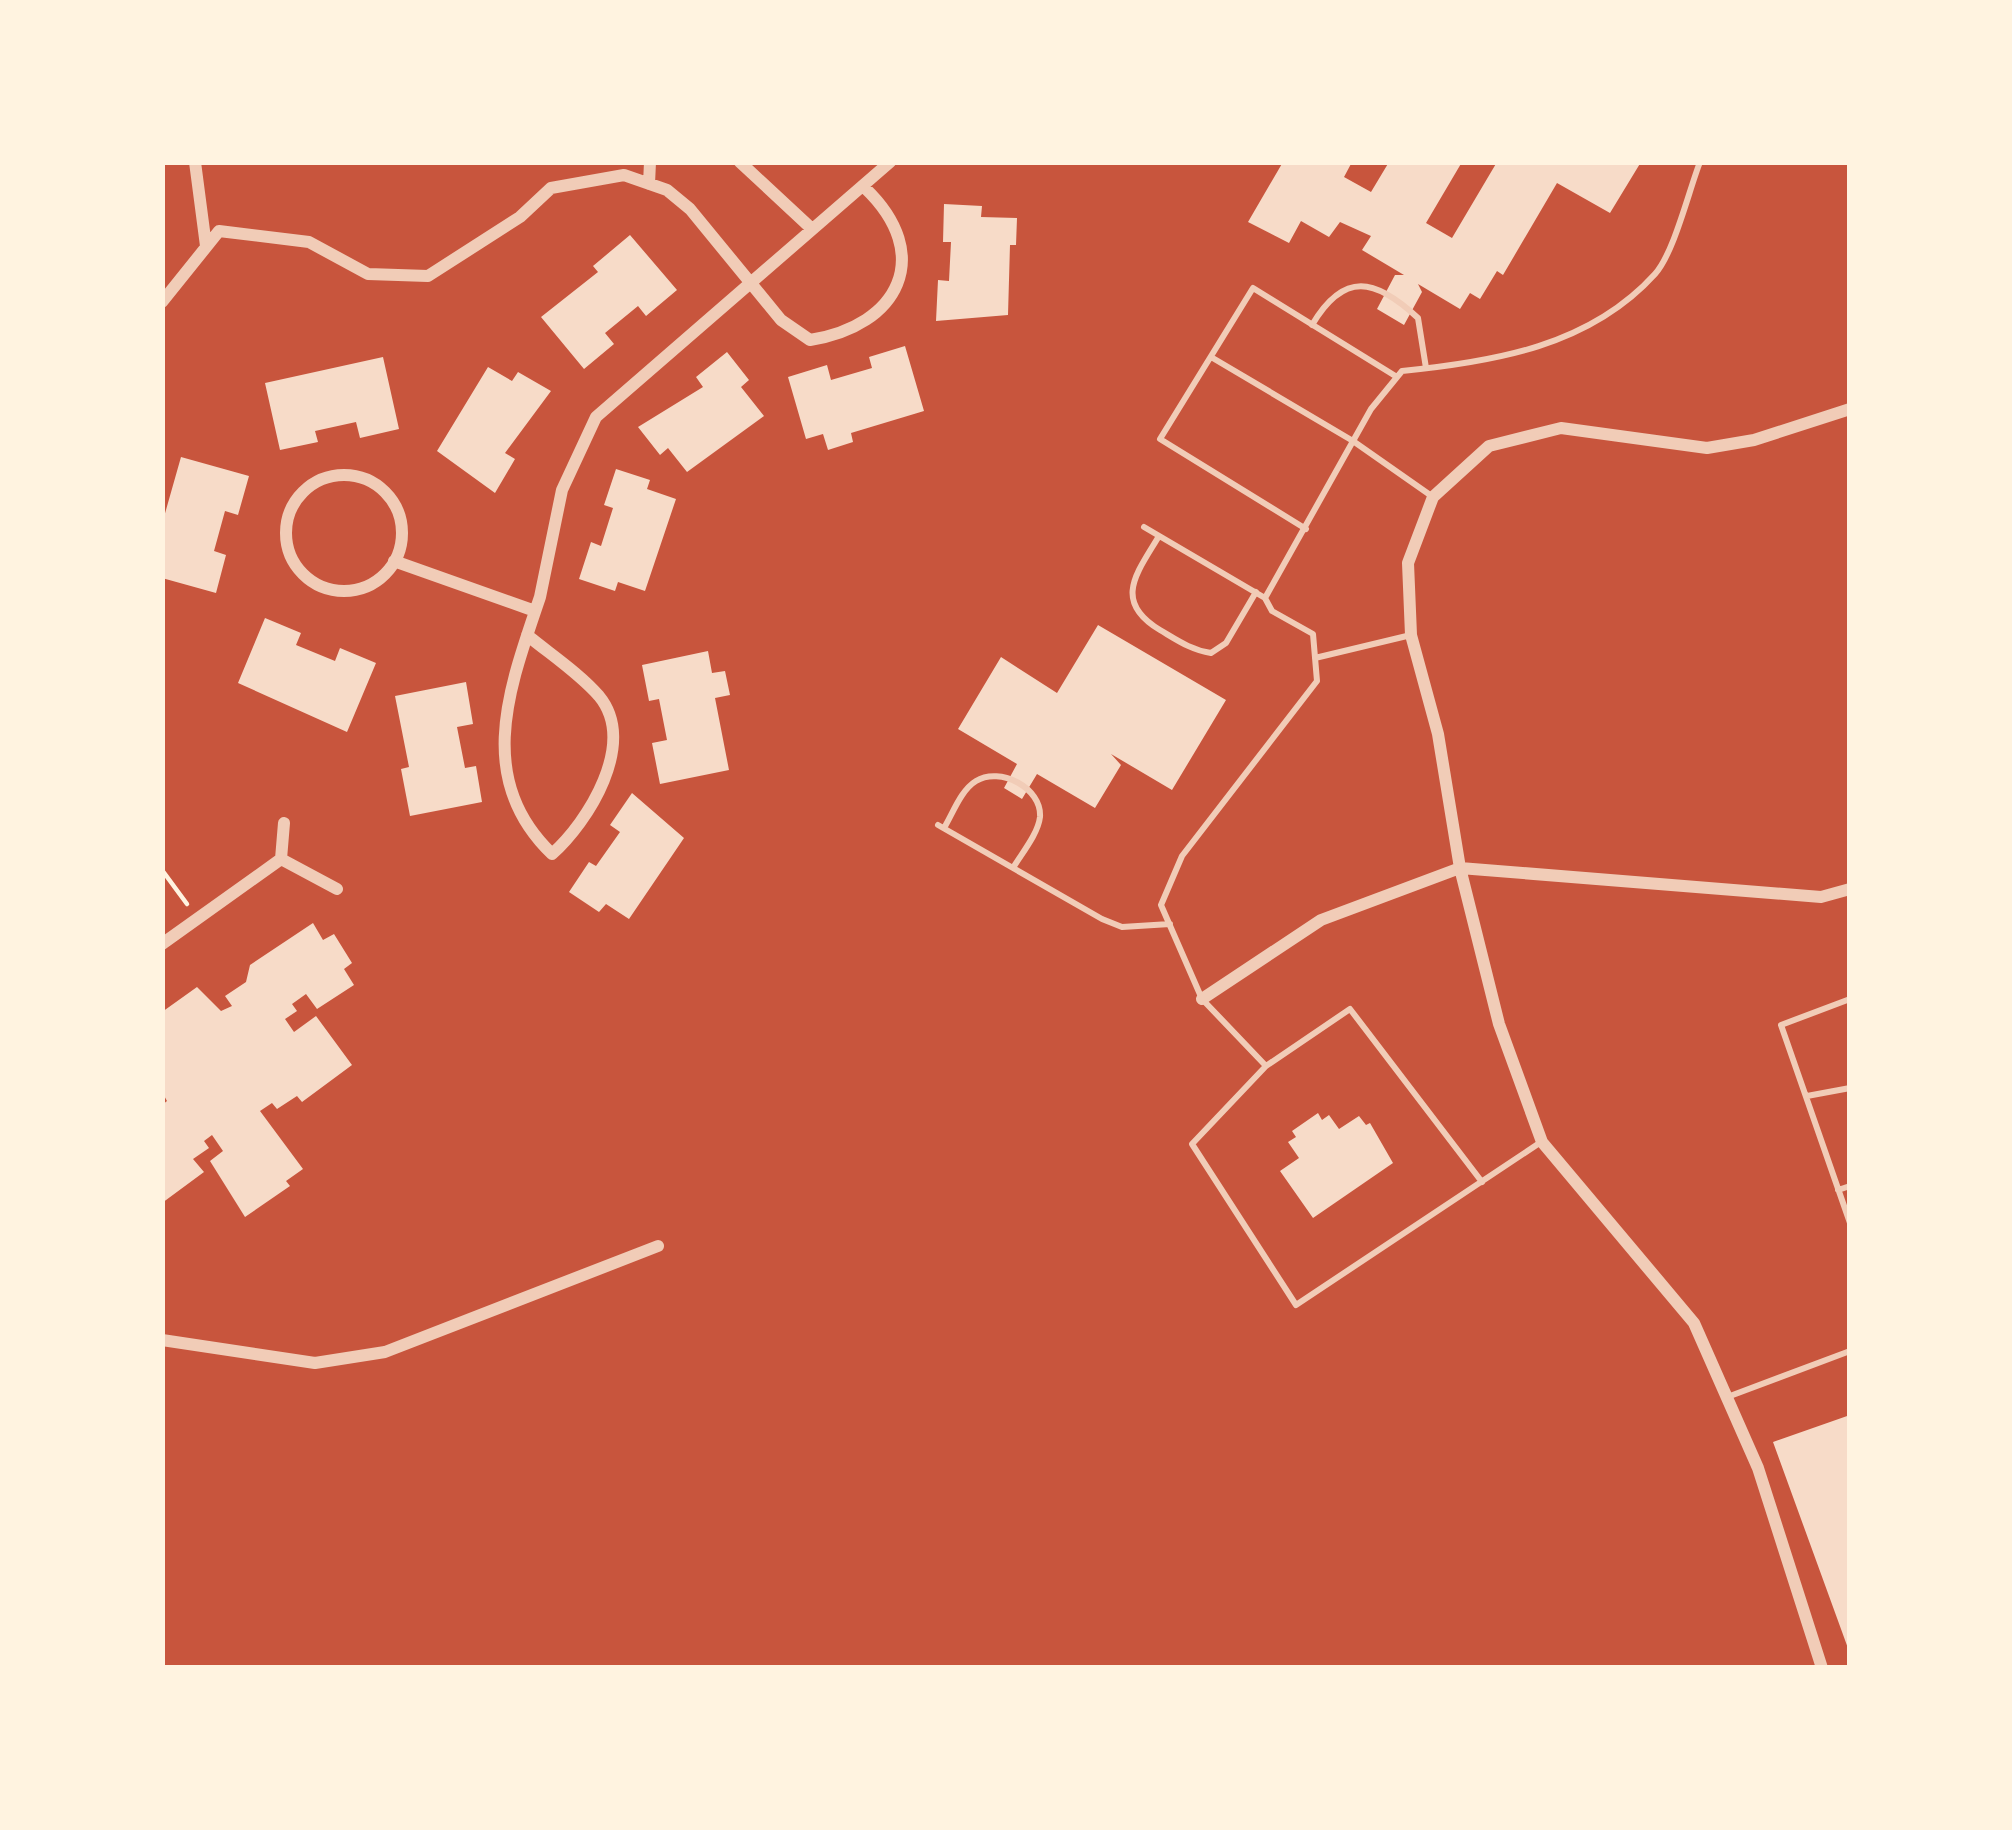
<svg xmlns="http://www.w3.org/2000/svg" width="2012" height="1830" viewBox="0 0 2012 1830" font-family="Signika,sans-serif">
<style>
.building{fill:#f7dbc8}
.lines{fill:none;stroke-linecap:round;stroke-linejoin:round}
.path{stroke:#fff3e0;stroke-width:4.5}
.service{stroke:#f1ccb7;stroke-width:6}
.minor{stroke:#f1ccb7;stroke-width:12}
</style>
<rect width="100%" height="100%" fill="#c8553d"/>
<!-- building -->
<path class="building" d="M1283,162h69l-8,15 27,15 18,-30h73l-36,61 26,15 45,-76h144l-31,51 -53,-30 -54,92 -6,-4 -17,28 -10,-6 -10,16 -42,-25 4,8 -18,33 -27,-16 18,-34h9l-42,-25 9,-14 -31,-14 -11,15 -28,-16 -12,22 -41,-21z
M944,204l38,2 -1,11 36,1 -1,27h-6l-2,70 -72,6 2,-41 11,1 2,-39h-8z
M630,235l47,55 -31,26 -8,-10 -33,27 9,11 -30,25 -43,-52 57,-45 -5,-6z
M905,346l19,65 -73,22 2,9 -25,8 -5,-16 -17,5 -18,-62 39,-12 4,15 41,-12 -3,-11z
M727,352l22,28 -8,7 23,29 -77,56 -19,-24 -8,7 -22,-28 65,-40 -7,-10z
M383,357l16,72 -39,9 -4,-16 -41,9 3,11 -38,8 -15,-67z
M488,367l24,14 6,-9 33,19 -46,62 10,6 -20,34 -58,-42z
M181,457l68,19 -11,39 -13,-4 -11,40 12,4 -10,38 -54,-15v-54z
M616,469l34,11 -3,9 29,10 -31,92 -27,-9 -3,9 -36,-12 12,-37 10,4 12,-38 -9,-3z
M265,618l36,15 -5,12 39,16 5,-13 36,15 -29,69 -109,-49z
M1098,625l128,75 -54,90 -61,-36 10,11 -26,43 -58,-34 -15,25 -18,-11 13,-24 -59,-35 43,-72 56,36z
M708,651l4,22 13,-2 5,24 -15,3 14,72 -69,14 -8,-41 15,-3 -8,-41 -10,2 -7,-36z
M466,682l7,42 -16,3 8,41 11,-2 6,36 -72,14 -9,-47 8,-2 -14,-71z
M632,793l52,45 -55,81 -23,-15 -7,8 -30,-20 20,-30 7,4 24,-34 -10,-7z
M313,923l10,17 11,-6 18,29 -8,6 10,16 -37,24 -11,-15 -14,10 5,7 -12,8 9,13 22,-16 36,49 -50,37 -5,-6 -20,13 -5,-6 -12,8 43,58 -17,12 4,5 -45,31 -35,-56 13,-10 -11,-16 -8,6 5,7 -16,11 11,13 -42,31v-98l5,-4 -5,-9v-80l35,-25 24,24 11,-5 -7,-10 21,-14 4,-17z
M1318,1113l4,7 7,-5 10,14 20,-13 7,9 4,-2 23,40 -80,55 -33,-47 19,-13 -11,-16 8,-5 -4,-6z
M1850,1415v236h-1l-76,-209z"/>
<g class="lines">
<!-- path -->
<path class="path" d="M162,870l25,34"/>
<!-- service -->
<path class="service" d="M1312,325c32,-54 63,-47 106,-7l8,50
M1211,357l142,84 80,56
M1144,527l121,71
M1306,529l-146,-90 93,-151 144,89
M1159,536c-22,37 -47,65 1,94 17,10 31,20 51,23l15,-10 30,-51
M1315,658l96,-23
M938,825l164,94 20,8 48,-3
M944,828c9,-15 17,-38 32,-47 24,-15 66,7 64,36 -2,17 -18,36 -27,51
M1850,999l-69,26 69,198
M1266,1066l84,-57 132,173
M1807,1096l43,-8
M1541,1142l-245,163 -104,-161 74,-78 -64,-67 -41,-94 21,-49 135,-175 -4,-47 -41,-23 -7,-13 106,-189 31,-38c92,-9 188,-25 253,-97 19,-21 34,-84 45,-112
M1838,1190l12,-4
M1730,1396l120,-45"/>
<!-- minor -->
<path class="minor" d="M195,162l11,84
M740,162l72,67
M649,184l1,-22
M162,302l57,-71 90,11 59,32 60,2 92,-59 31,-29 73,-13 43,15 23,19 91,111 29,20c89,-14 125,-85 55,-152
M286 533a58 58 0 1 1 116 0a58 58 0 1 1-116 0Z
M394,561l141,50
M527,635c23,19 52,38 72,61 39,47 -11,126 -47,158 -79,-76 -42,-168 -12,-257l22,-107 34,-73 294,-255
M281,859l3,-36
M162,944l119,-85 56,30
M1202,999l119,-79 139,-52 361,29 29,-8
M162,1340l153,23 70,-11 273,-106
M1822,1668l-64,-200 -64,-145 -152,-181 -43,-118 -39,-156 -22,-134 -27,-99 -3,-72 25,-66 56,-51 72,-18 146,20 47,-8 96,-31"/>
</g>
<!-- border -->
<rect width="2012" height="1830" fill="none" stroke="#fff3e0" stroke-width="330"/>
</svg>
